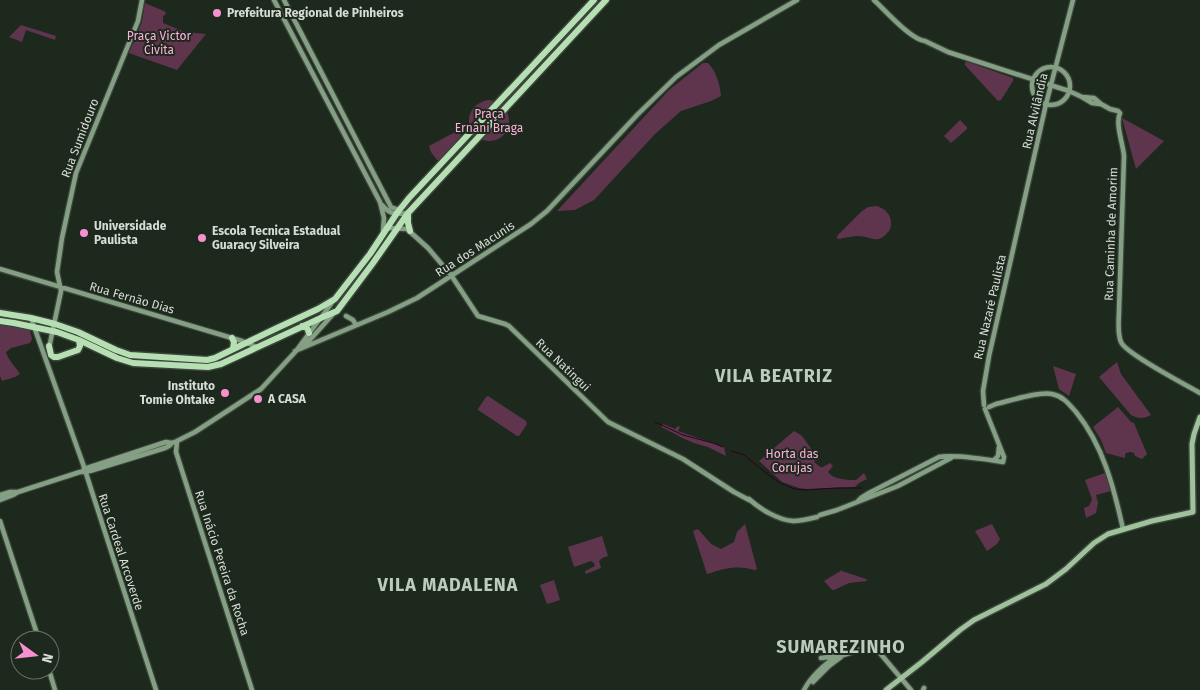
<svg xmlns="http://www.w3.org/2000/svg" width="1200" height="690" viewBox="0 0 1200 690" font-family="'Fira Sans',sans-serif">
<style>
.green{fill:#5f354e}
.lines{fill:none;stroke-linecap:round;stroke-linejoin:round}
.stream{stroke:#28021b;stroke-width:1}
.secondary-casing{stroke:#3b463b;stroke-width:7}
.primary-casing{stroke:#3b463b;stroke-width:8}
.highway-casing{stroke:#3b463b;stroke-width:9}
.secondary{stroke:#849f83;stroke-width:4.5}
.primary{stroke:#9fc19c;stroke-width:5}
.highway{stroke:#b6e0b4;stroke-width:6}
.poi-dot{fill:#f790ce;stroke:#1e291e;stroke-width:2}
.labels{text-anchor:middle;stroke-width:4;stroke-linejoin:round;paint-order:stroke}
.poi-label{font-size:12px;font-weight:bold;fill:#d6ddd5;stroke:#1e291e;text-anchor:start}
.park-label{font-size:12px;fill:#fdb0dc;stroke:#1e291e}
.street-label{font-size:12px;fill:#d6ddd5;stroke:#1e291e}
.district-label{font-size:18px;font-weight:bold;letter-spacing:1px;fill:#bdcbbc;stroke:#1e291e}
</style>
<rect width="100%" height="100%" fill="#1e291e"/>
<!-- green -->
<path class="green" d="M597,1l1,6 -89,95 -5,-4z
M145,3l21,9 -1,3 -2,1v7l22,9 21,2 -29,36 -48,-17 13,-31z
M21,25l35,11 -1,4 -29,-10 -4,12 -13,-5z
M965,62h3l45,16v3l-12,19 -3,1 -33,-36z
M703,63h5c8,8 12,21 13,33l-10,5 -30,10 -26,23 -61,66 -19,10 -18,1 112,-121z
M488,100c29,2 27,42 0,41 -5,0 -10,-4 -15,-5l1,-2c-11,-14 -3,-31 14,-34z
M1122,118l42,23 -28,28z
M960,120l7,7v2l-16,14 -7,-7z
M459,130l2,4 -1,3 -21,23h-2l-6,-8 -2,-6z
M877,206c8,3 14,8 14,17 0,4 -1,8 -4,10 -10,12 -17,3 -29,3 -6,0 -13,2 -19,3l-2,-1v-2l24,-24 7,-5z
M0,325l28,4 2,2 2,8 -2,4 -19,5 -5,4c2,8 9,14 14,22l-5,3 -13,4 -2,-5z
M1117,362l4,12 30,41c-8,4 -12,4 -20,0l-32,-38z
M1053,366l23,8 -7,22 -10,-7z
M488,396l38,25 1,3 -8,12h-2l-39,-26v-1l8,-12z
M1118,407l13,15 3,1 13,31 -5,5 -7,-3 -1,-3 -4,-1 -4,1 -1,2v3l-19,-5 -5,-13 -8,-13z
M663,424l12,5 3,-3 2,1 -2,4 46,16 2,9 -18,-9 -14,-4 -14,-6 -1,-1 -18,-9z
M794,431l8,5 15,21 -3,5 6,5h3l7,-4 3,3 -5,6c6,8 20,8 28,8l8,-7 3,6 -8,4 -4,4 -49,2 -7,-1 -17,-6 -23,-21z
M1105,473l6,18 -15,4 2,8 -2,10 -10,5 -2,-10 5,-2 3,-7 -7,-19z
M745,524l12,45 -2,1c-19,-5 -29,-2 -48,4l-14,-43 5,-2 13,15 10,5 13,-7 3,-10z
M992,524l8,15 -3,5 -10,7 -12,-20z
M602,536l6,20 -6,2 -3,3 2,7 -15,6 -1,-3 10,-5 -1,-3 -3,-2 -17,6 -6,-20z
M842,570v1l24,8 1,2 -18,2 -15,7h-2l-8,-9z
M554,580l6,20 -13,4 -7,-19z"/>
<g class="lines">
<!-- stream -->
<path class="stream" d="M655,422l28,13 30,8 10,4
M731,451l13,4 17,14 17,13 16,7 12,1 30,-2h26"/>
<!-- secondary casing -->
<g class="secondary-casing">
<path id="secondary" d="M274,0l106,202 4,16 -1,14
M284,0l107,207 5,2h4
M874,0c11,10 36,39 51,41l23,11 121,39 13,6 10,6 8,1
M1032 86a19 19 0 1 1 38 0a19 19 0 1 1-38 0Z
M1082,97l12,1 7,6 9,5 8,2 2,2c-5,10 3,31 4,43l-5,155c0,9 -2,22 2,31 4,11 65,43 79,51
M382,205c7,9 15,10 26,8
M388,228l19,1 21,19 23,27 27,41 27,8 4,2 99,96 75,37 51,33 17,9
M0,269l242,72 15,6
M346,316l7,4 3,5
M31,318l52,146 73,226
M301,347l7,-5 26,-29
M49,348l12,-57 -4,-19 5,-34 14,-65 62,-152 4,-21
M295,351l93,-39 29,-14 114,-74 16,-13 91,-97 38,-37 43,-32 78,-45
M984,405l-1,-14 6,-35 57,-252 27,-104
M989,407l7,-3c13,-3 44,-13 56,-10 11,2 17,10 24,18 27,33 38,76 47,117
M177,441l-1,11 76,238
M994,460l4,-4 1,-9
M82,472l2,-3 82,-27 6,1 5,-2 18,-9 66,-43 35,-38 38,-51
M0,495l10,-3h6
M749,499c11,10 29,21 44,22 8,0 16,-2 24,-4
M0,500l13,-5 5,-3 62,-20 10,-1 75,-23 4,-2 3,-3
M858,501l3,-3 8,-5 70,-36c17,-3 46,2 64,5l1,-5 -19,-48
M820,515l17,-5 61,-24 53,-28
M0,521l39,119
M879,650v-3l3,-4
M821,658l16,-2
M49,670l6,20
M813,682l16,-16 12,-9
M804,690c6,-12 21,-27 33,-33l38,-12 4,7 32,38
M923,690l1,-2"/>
</g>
<!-- primary casing -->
<g class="primary-casing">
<path id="primary" d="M886,690l36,-28 38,-32 14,-10 72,-36 20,-15 28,-26 14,-9 44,-13 41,-9 -1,-68 2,-10 6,-17"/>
</g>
<!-- highway casing -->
<g class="highway-casing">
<path id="highway" d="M408,213v10l2,8
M0,313l31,5 24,6 23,8 38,18 14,5 77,5 8,-2 60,-29 43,-20 17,-10 35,-45 27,-41 12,-15 185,-198
M0,321l14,2 43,9 22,8 38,18 16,5 75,4 13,-3 102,-47 14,-6 36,-48 35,-50 198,-213
M302,326l5,2 2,5
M232,338l2,4 -1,7
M49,346l2,9 3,2h4l20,-7 2,-4 -1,-6"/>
</g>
<!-- secondary -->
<use href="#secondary" class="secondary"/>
<!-- primary -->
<use href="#primary" class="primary"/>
<!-- highway -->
<use href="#highway" class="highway"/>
</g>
<!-- markers -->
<g class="poi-dot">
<circle cx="217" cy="13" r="5"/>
<circle cx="84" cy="233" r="5"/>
<circle cx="202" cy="238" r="5"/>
<circle cx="225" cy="393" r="5"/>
<circle cx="258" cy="399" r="5"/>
</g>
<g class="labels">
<!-- poi labels -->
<g class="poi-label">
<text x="227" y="17">Prefeitura Regional de Pinheiros</text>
<text x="94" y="230">Universidade<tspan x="94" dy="14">Paulista</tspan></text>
<text x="212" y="235">Escola Tecnica Estadual<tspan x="212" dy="14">Guaracy Silveira</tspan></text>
<text x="215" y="390" text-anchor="end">Instituto<tspan x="215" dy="14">Tomie Ohtake</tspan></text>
<text x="268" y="403">A CASA</text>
</g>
<!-- park labels -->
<g class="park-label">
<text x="159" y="40">Praça Victor<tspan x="159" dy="14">Civita</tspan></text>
<text x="489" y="118">Praça<tspan x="489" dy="14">Ernâni Braga</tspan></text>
<text x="792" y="458">Horta das<tspan x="792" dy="14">Corujas</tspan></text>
</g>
<!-- street labels -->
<g class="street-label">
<text transform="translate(1035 111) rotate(-77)" y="4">Rua Alvilândia</text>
<text transform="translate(80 138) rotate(-69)" y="4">Rua Sumidouro</text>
<text transform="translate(1111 234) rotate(-88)" y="4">Rua Caminha de Amorim</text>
<text transform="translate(475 249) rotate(-33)" y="4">Rua dos Macunis</text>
<text transform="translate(132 298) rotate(16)" y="4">Rua Fernão Dias</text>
<text transform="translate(990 307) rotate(-77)" y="4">Rua Nazaré Paulista</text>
<text transform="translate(563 365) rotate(44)" y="4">Rua Natingui</text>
<text transform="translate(121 552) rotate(72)" y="4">Rua Cardeal Arcoverde</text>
<text transform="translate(222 563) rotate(72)" y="4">Rua Inácio Pereira da Rocha</text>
</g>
<!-- district labels -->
<g class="district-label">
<text x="774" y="382">VILA BEATRIZ</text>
<text x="448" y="591">VILA MADALENA</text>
<text x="841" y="653">SUMAREZINHO</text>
</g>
</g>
<!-- north arrow -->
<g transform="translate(35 655) rotate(105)"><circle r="24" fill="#1e291e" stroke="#687167"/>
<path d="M0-4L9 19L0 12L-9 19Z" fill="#f790ce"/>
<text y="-8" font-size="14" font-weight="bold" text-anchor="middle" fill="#d6ddd5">N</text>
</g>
</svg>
